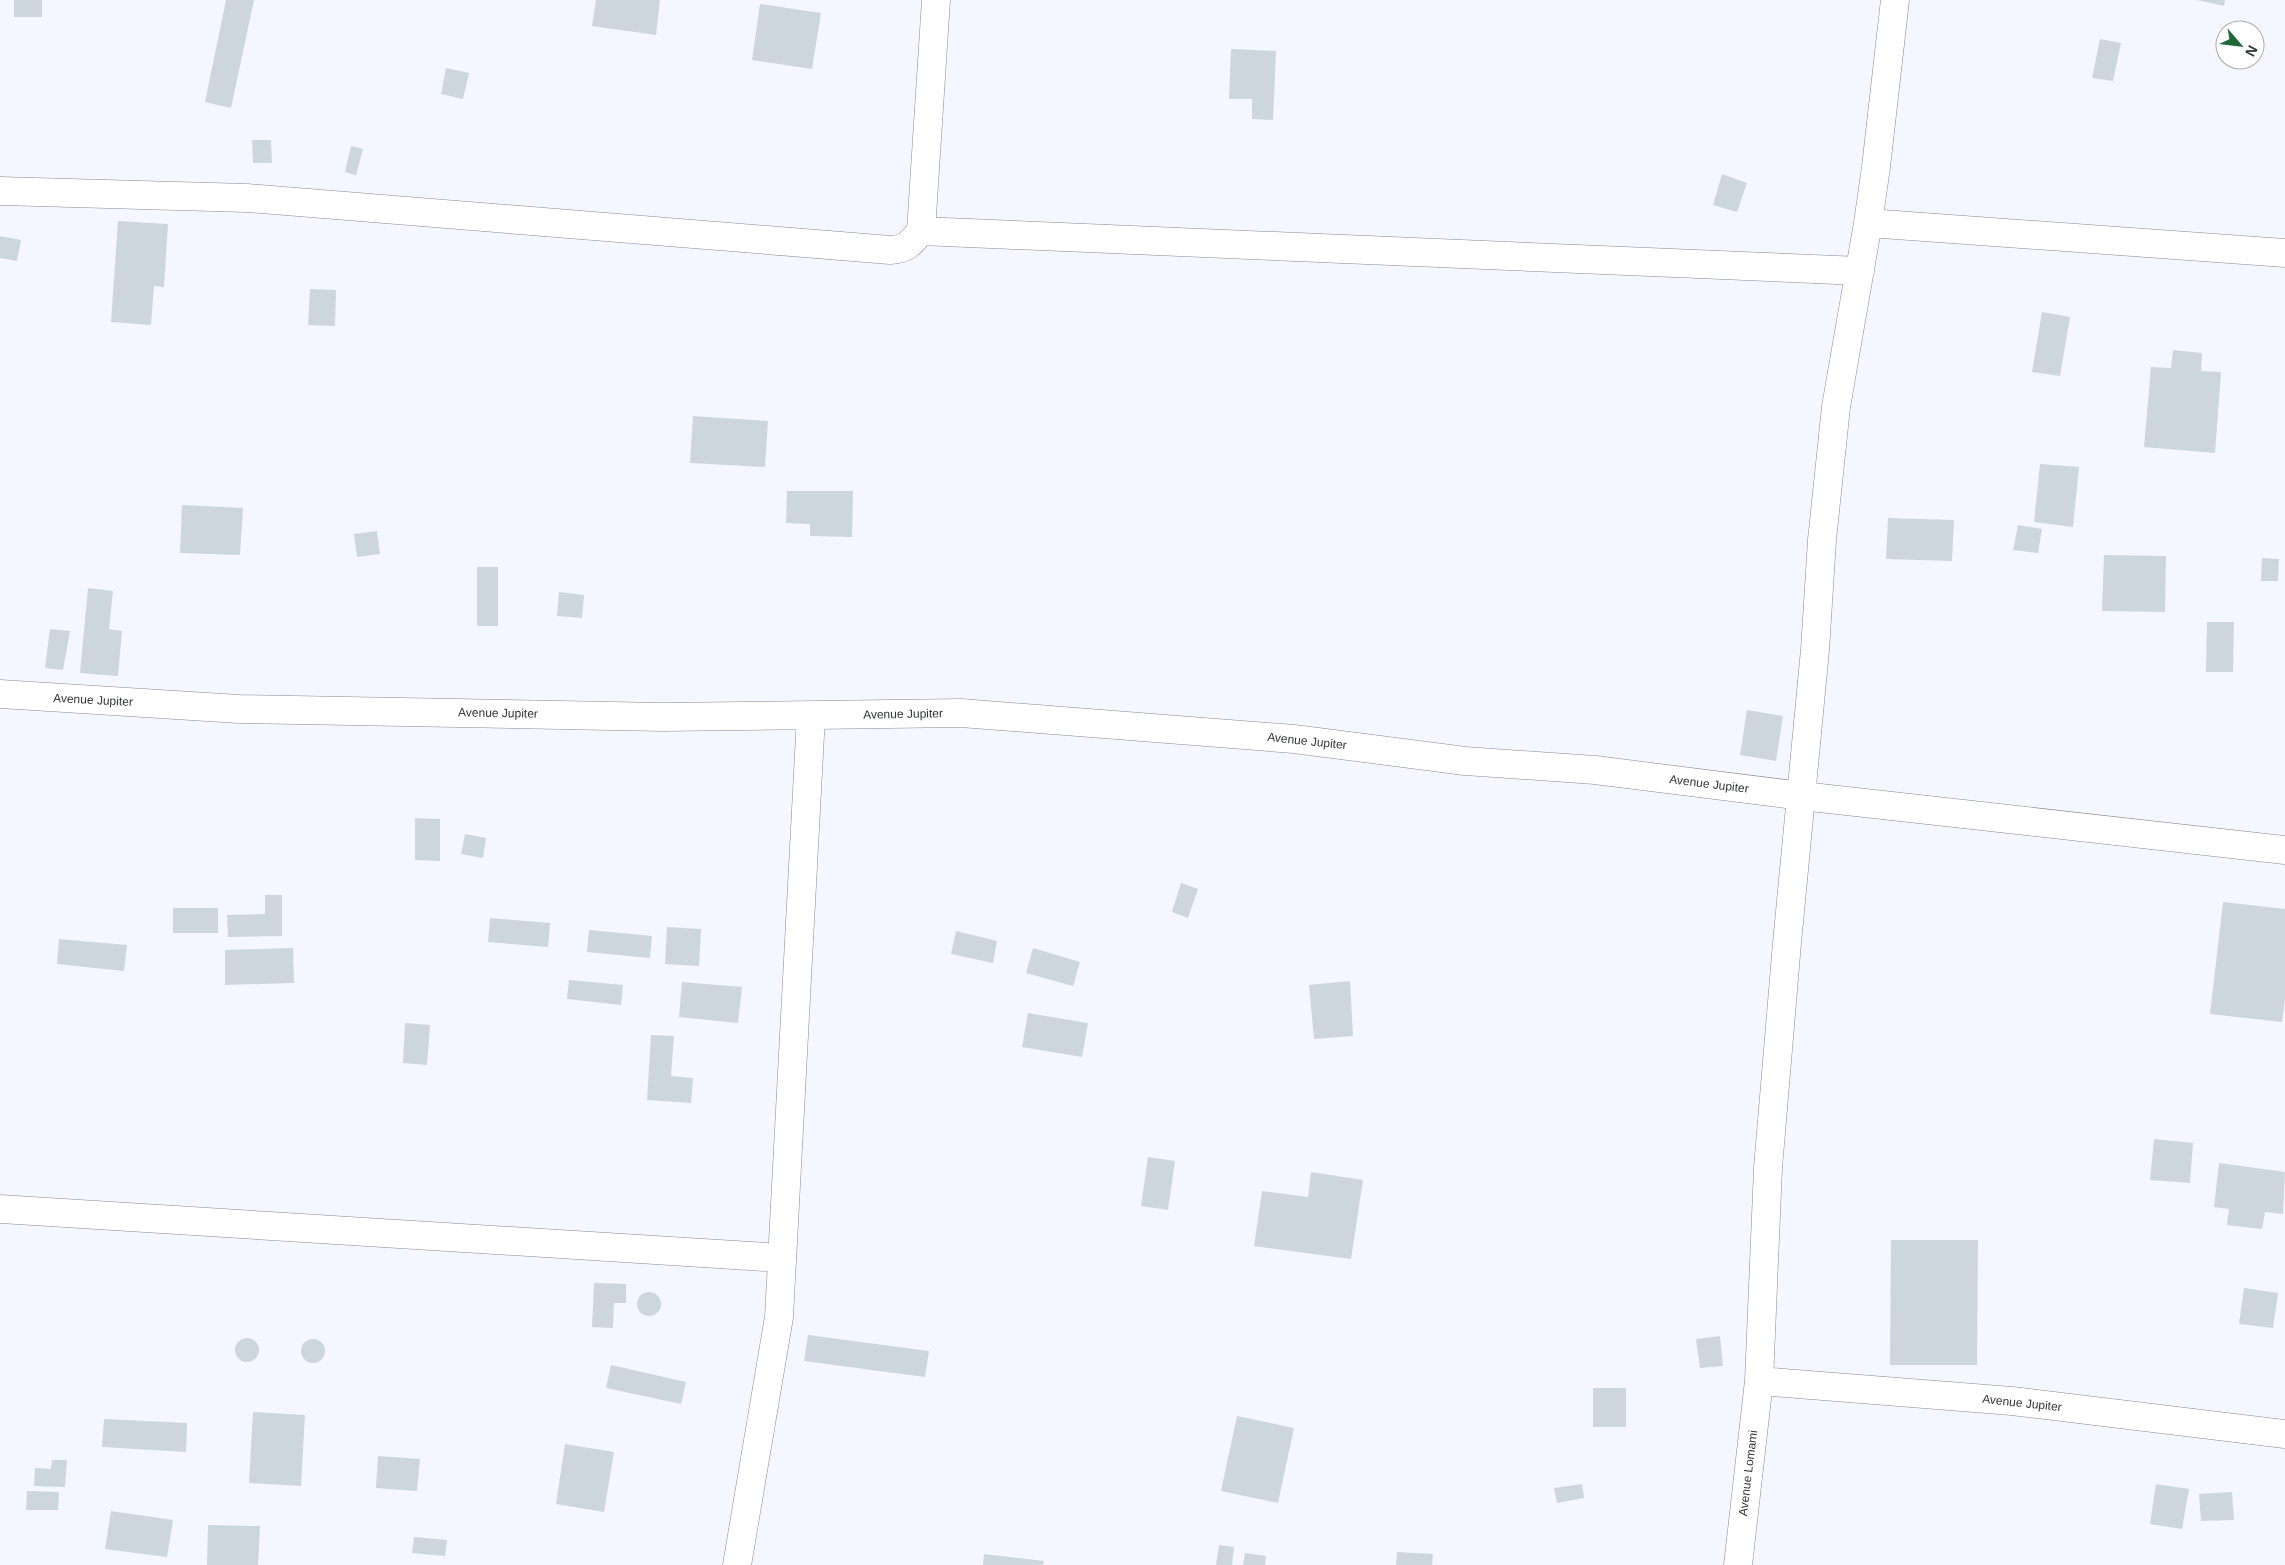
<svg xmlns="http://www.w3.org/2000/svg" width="2285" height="1565" viewBox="0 0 2285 1565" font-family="Arial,sans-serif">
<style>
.building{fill:#ced6dd}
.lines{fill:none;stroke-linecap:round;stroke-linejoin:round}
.street-casing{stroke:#878a93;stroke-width:29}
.street{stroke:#fff;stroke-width:28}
.labels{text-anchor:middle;stroke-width:5;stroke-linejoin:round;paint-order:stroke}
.street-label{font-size:12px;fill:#333438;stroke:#fff}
</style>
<rect width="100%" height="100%" fill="#f4f7ff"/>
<!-- building -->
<path class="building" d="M14,0h28v17h-28z
M226,0h28l-23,108 -26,-6z
M596,0h64l-4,35 -64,-9z
M2197,0h28l-1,6z
M760,4l61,9 -9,56 -60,-9z
M2100,39l21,4 -8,38 -21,-3z
M1231,49l45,2 -3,69 -21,-1v-20h-23z
M446,68l23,5 -6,26 -22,-5z
M252,140h19l1,23h-19z
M351,146l12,3 -7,26 -11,-3z
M1722,174l25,9 -10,29 -24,-7z
M118,221l50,3 -4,63 -10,-1 -3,39 -40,-3z
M0,236l21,4 -4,21 -17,-3z
M310,289l26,1 -1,36 -27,-1z
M2042,312l28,5 -10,59 -28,-4z
M2173,350l29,3 -1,18 20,1 -6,81 -71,-6 7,-80 20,1z
M693,416l75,5 -3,46 -75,-4z
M2040,464l39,3 -6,60 -39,-5z
M787,491h66l-1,46 -42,-1v-12l-24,-1z
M182,505l61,3 -3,47 -60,-2z
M1888,518l66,2 -2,41 -66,-2z
M2018,525l24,4 -4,24 -25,-3z
M377,531l3,23 -23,3 -3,-23z
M2104,555l62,1 -1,56 -63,-1z
M2262,558l17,1 -1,22h-17z
M477,567h21v59h-21z
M88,588l25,3 -4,38 13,2 -4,45 -38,-3z
M559,592l25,3 -2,23 -25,-2z
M2207,622h27l-1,50h-27z
M50,629l20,2 -7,39 -18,-2z
M1747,710l36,6 -7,45 -36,-6z
M415,818l25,1v42l-25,-1z
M465,834l21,4 -3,20 -22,-4z
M1181,883l17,6 -10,29 -16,-6z
M265,895h17v41l-54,1 -1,-22 38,-1z
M2223,902l62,7v91l-3,22 -72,-8z
M173,908h45v25h-45z
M490,918l60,5 -2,24 -60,-5z
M667,927l34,2 -2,37 -34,-2z
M589,930l63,6 -2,22 -63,-6z
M956,931l41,10 -4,22 -42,-9z
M59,939l68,6 -3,26 -67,-7z
M293,948l1,35 -69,2v-35z
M1033,948l47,14 -7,24 -47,-13z
M569,980l54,5 -2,20 -54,-6z
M1350,981l3,55 -39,3 -5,-54z
M682,982l60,5 -4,36 -59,-6z
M1028,1013l60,10 -6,34 -60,-10z
M405,1023l25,2 -3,40 -24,-2z
M651,1035l23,1 -3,40 22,2 -2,25 -44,-3z
M2154,1139l39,4 -3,40 -40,-3z
M1148,1157l27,4 -7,49 -27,-4z
M2219,1163l66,9 -2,42 -18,-2 -3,17 -35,-4 2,-16 -15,-2z
M1311,1172l52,8 -12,79 -97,-13 8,-55 46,6z
M1891,1240h87l-1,125h-87z
M594,1283l32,1v19h-12l-1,25 -21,-1z
M2244,1288l34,5 -5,35 -34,-4z
M637 1304a12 12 0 1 1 24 0a12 12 0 1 1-24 0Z
M808,1335l121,16 -4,26 -121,-16z
M1720,1336l3,30 -23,2 -4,-29z
M235 1350a12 12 0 1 1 24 0a12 12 0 1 1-24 0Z
M301 1351a12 12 0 1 1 24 0a12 12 0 1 1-24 0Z
M611,1365l75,17 -5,22 -75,-16z
M1593,1388h33v39h-33z
M253,1412l52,3 -4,71 -52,-3z
M1237,1416l57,12 -16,75 -57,-12z
M104,1419l83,4 -1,29 -84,-5z
M565,1444l49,8 -10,60 -48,-8z
M378,1456l42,3 -3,32 -41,-3z
M52,1460h15l-2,27 -31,-1 1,-18 16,1z
M1582,1484l2,14 -27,5 -3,-15z
M2156,1484l33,5 -7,40 -32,-5z
M27,1491l32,1 -1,18h-32z
M2232,1492l2,28 -33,1 -2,-27z
M111,1511l62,9 -6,37 -62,-8z
M208,1525l52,1 -2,39h-51z
M414,1537l33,3 -2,16 -33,-3z
M1219,1545l15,2 -2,18h-16z
M1397,1552l36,2 -1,11h-36z
M1245,1553l21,3 -1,9h-22z
M984,1554l60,7 -1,4h-60z"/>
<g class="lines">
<!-- street casing -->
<g class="street-casing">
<path id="street" d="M0,191l247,7 643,52c17,-1 20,-6 31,-19l15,-231
M1868,223l417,30
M921,231l939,40
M0,694l239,15 424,8 298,-4 333,26 171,22 130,9 207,26 483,54
M0,1209l782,49
M1759,1381l253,20 273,33
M737,1565l42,-248 32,-601
M1738,1565l21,-184 9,-213 19,-225 28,-293 7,-110 14,-133 32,-184 8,-56 19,-167"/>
</g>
<!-- street -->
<use href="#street" class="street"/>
</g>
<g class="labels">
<!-- street labels -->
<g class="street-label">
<text transform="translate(93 700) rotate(3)" y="4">Avenue Jupiter</text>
<text transform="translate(498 713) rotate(1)" y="4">Avenue Jupiter</text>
<text transform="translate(903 714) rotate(-1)" y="4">Avenue Jupiter</text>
<text transform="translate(1307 741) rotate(6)" y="4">Avenue Jupiter</text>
<text transform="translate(1709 784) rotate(7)" y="4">Avenue Jupiter</text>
<text transform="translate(2022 1403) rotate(6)" y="4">Avenue Jupiter</text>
<text transform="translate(1748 1473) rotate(-83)" y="4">Avenue Lomami</text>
</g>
</g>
<!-- north arrow -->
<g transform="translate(2240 45) rotate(118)"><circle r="24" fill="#ffffff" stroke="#adaeaf"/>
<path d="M0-4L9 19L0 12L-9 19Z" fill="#1e6937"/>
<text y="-8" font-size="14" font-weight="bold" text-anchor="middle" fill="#333438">N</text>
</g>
</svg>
